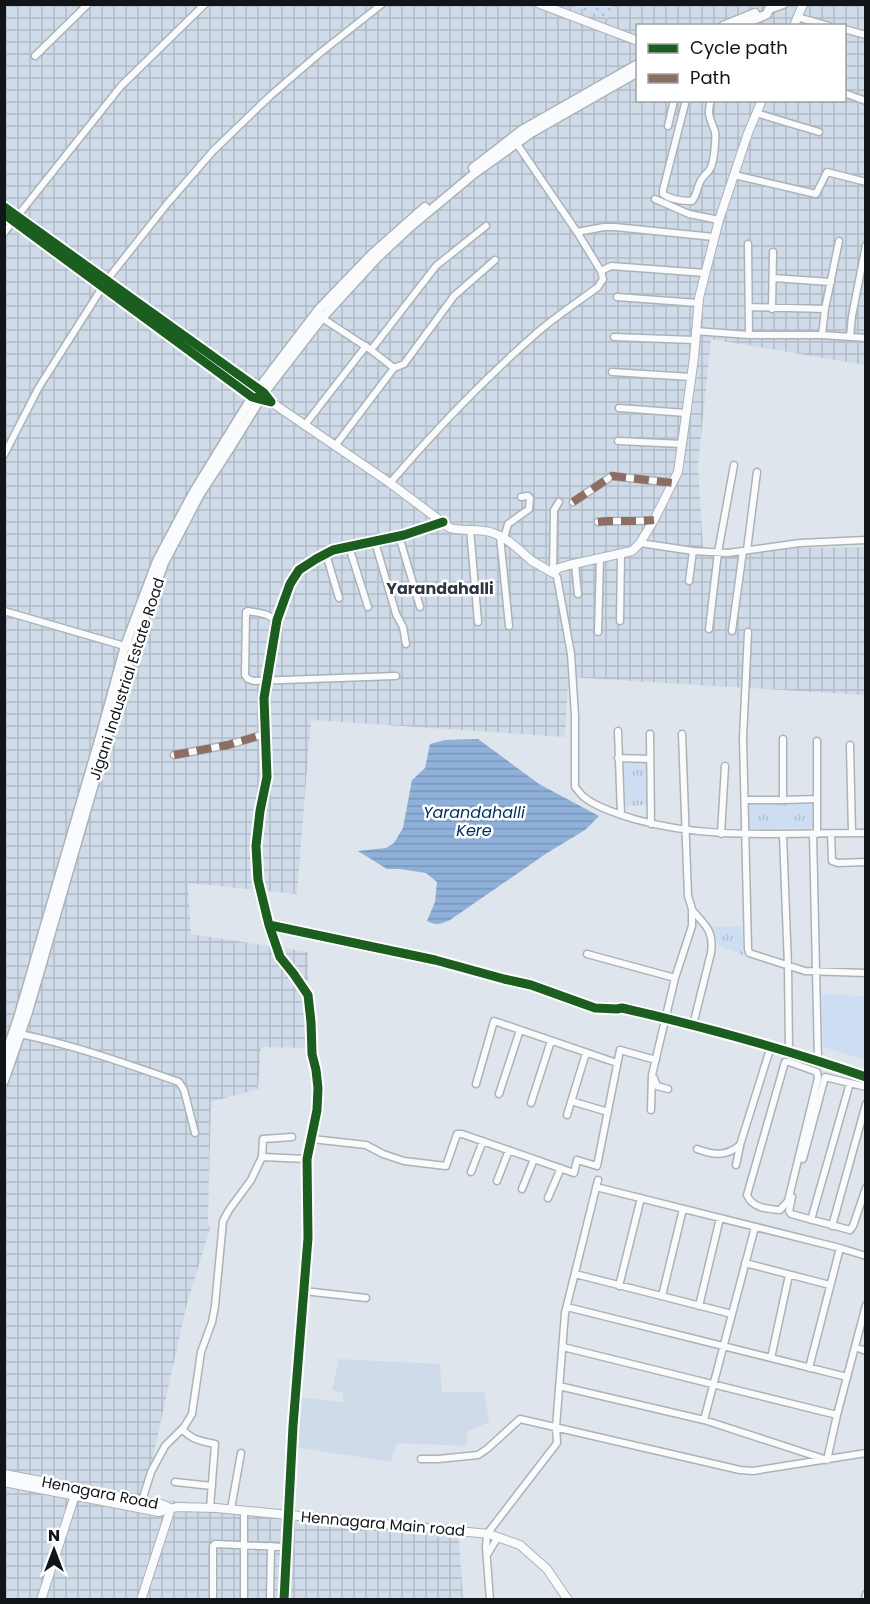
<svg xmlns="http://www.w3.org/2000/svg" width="870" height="1604" viewBox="0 0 870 1604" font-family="Poppins,sans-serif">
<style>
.built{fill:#d0dbe9}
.industrial{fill:url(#industrial-grid);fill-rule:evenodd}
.grass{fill:url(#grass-dots)}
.park{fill:url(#park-tufts)}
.pitch{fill:#cddef2}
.water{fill:url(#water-rules)}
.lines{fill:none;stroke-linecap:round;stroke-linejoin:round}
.minor-casing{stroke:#adb2b7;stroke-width:9}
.tertiary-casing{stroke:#adb2b7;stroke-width:10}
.secondary-casing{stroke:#adb2b7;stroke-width:11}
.minor{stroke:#fafbfc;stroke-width:6}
.tertiary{stroke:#fafbfc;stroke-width:8}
.secondary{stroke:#fafbfc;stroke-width:8}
.quiet{stroke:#8d6e63;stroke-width:8;stroke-dasharray:15 8;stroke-linecap:butt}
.cycleway-casing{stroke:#fff;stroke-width:13}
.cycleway{stroke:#1b5e20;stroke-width:9}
.labels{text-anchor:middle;stroke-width:5;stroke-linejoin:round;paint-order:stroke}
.street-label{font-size:15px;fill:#111419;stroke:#fff}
.neighbourhood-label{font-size:16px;font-weight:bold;fill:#2d353f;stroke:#fff}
.water-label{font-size:16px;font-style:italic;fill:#003162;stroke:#fff}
</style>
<defs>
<pattern id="industrial-grid" width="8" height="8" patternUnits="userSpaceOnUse" patternTransform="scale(1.5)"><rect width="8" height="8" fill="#d0dbe9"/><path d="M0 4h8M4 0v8" fill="none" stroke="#b2bbc7"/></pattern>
<pattern id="grass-dots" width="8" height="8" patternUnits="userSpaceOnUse" patternTransform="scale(1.5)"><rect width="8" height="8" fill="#cddef2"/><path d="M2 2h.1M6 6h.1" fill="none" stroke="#afbecf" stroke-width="1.8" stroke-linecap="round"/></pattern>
<pattern id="park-tufts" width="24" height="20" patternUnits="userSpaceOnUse" patternTransform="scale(1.5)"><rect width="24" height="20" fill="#cddef2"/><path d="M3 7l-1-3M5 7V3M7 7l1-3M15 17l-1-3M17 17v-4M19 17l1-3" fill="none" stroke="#afbecf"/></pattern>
<pattern id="water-rules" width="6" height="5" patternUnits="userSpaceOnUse" patternTransform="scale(1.5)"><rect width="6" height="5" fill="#8fb0d9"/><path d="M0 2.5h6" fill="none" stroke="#7a96ba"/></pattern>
</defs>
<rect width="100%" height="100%" fill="#dfe5ec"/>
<!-- built -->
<path class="built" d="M339,1359l101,5 2,28h42l5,30 -22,10 -1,14 -69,-3 -6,19 -96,-15 4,-50 44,5v-9l-11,-3z"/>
<!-- industrial -->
<path class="industrial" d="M5,5h860v360l-154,-26 -13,126 5,84 162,-2v148l-297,-18 -3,60 -254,-17 -14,174 -109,-11 3,51 117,18 1,96 -48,-1 -3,42 -47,13 -3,121 2,5 -24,79 -42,191 314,27 5,74 -458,1zM638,26h206v74h-206z"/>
<!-- grass -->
<path class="grass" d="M570,5l43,-1v1l-6,13z"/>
<!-- park -->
<path class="park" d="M648,761l1,44 -24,1 -1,-44z
M813,802l1,26 -65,1v-25z
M744,926l-1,29 -25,-10 -6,-18z"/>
<!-- pitch -->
<path class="pitch" d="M822,994l43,2v64l-42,-13z"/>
<!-- water -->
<path class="water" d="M478,739l61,45 60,32 -14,14 -38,23 -97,67c-9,4 -14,6 -23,1l8,-19 2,-20 -11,-9 -26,-4h-13l-29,-18 28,-3 8,-5 9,-15 9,-48 13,-12 5,-24 15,-4z"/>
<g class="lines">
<!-- minor casing -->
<g class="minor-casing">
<path id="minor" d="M797,17l32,9
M844,29l22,6
M35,56l53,-52
M844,93l22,8
M686,100l-23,90v4c8,6 20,7 29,7 5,-6 5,-14 9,-21 3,-5 7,-7 9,-11 4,-5 6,-31 5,-37 -4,-13 -9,-17 -4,-32
M756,113l63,19
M668,126l6,-26
M734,175l82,19 11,-22 39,10
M655,199l34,15 30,6
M577,232l27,-5h11l99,10
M4,233l117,-147 84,-82
M748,244l1,91
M601,271l10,-5 94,7
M773,278l58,4
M617,297l81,6
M749,307l76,2
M772,309l1,-57
M322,318l49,32 23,18
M695,331l54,4h73l44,3
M822,335l3,-26 14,-68
M614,337l80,3
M850,337l2,-21 14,-71
M371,350l65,-84 50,-40
M612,372l79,5
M619,408l67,5
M304,426l62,-80
M618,441l65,3
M335,446l59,-78 10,-4 50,-68 41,-36
M4,455l35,-68 68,-107 60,-76 46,-53 57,-55 50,-43 62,-49
M390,483c46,-54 95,-105 149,-152 19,-16 40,-30 59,-44l5,-8 -2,-8 -24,-39 -60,-88
M559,502l-5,8 -1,63 4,4 14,77 4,62v71c3,3 6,8 9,10 10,9 37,18 50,22 76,22 153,13 232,14
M573,502l39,-26 61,7
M598,522c19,-2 37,0 56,-2
M470,529l8,93
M399,536l21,71
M500,536l9,90
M504,538l4,-14 21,-15 1,-11 -2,-2 -7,1
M375,542l21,72 7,13 3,17
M640,543l53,8 35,2 72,-10 66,-3
M349,547l19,60
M747,550l10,-78
M326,554l13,44
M575,564l3,30
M689,581l4,-30
M4,611l124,36
M620,621l1,-66
M276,623c-5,-10 -18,-10 -28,-12l-2,1 -1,63 3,4 6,2 142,-5
M709,629l9,-77 16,-87
M732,631l11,-80
M598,632l2,-73
M748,632l-5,106 5,211 1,4 56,18 61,2
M618,731l3,84
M650,734l1,90
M783,739v61l34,-1
M850,745l2,88
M174,755l54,-10 37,-11
M618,758l32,1
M745,800h38
M721,834l4,-68
M813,834l5,226
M817,834v-93
M831,834l1,27 6,2 28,-1
M783,835l5,131 1,86
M692,910c14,16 22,21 19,43l-18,72
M269,925l166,35 69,19 27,6 64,23 22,1 5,-1c83,19 163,41 244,69
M587,954l88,24
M20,1034c54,11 107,30 159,48l5,8 11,43
M785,1062h4l28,10 1,6 -30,123 -8,9c-13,-1 -28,-2 -33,-15z
M654,1078l3,8 11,3
M476,1084l18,-63 123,42
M499,1094l21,-64
M571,1101l37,11
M531,1103l20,-62
M651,1110l1,-35 23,-97 17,-52v-17l-4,-13 -6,-162
M567,1115l19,-62
M312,1139l54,6 17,9 21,7 42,5 11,-32h5l112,39 3,-13 20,6 23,-116 36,10
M697,1149c16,6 29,8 43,-4l31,-99
M262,1157l1,-18 29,-2
M803,1159l22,-82 41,10
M736,1165l4,-19
M471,1172l12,-31
M497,1181l12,-31
M596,1187l244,61 26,8
M522,1189l12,-30
M792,1197l-3,14 2,3 59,16 3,-4 13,-38
M548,1198l13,-30
M811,1220l39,-137
M832,1226l34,-122
M745,1263l85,22
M575,1274l157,40
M619,1286l22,-88
M304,1291l62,7
M662,1296l21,-87
M699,1306l21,-88
M567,1307l280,70
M563,1347l274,68
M855,1347l11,4
M771,1358l18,-83
M809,1368l31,-120
M559,1386l145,34 123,40 10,-45 29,-110
M704,1420l51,-193
M182,1429c10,11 19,12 33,15l-5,64
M421,1459h17l40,-4 9,-6 33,-30 220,51 13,1 113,-18
M175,1482l37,4
M142,1501l9,-29 14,-26 19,-19 8,-13 9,-62 11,-30 3,-16 8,-85 6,-11 22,-30 11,-23 45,2
M231,1509l10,-56
M487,1555l11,-18
M213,1600v-54l2,-2 71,3
M244,1600v-89
M270,1600l1,-54
M284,1600l4,-85
M490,1600l-4,-53 1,-13 70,-91 -1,-16 9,-114 33,-133
M865,1600l1,-6"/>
</g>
<!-- tertiary casing -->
<g class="tertiary-casing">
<path id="tertiary" d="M540,4l98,37
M794,26l9,-22
M4,207l260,186 7,9 -19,-5 -248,-183
M271,402l119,81 60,45c15,4 29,0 43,5 15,5 27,18 39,28 7,4 14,8 21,12l6,-5 10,-3 63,-14 8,-8 14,-23 24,-48 16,-114 5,-60 20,-78 29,-87 14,-33
M4,1474l157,30 9,4
M4,1482l155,30 18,-5 39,1 273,26 31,11 27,24 21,31
M288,1515l5,-89 15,-188 -1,-79 10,-49 1,-22 -2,-18 -4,-16 -1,-32 -3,-27 -15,-22 -13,-16 -11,-32 -11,-45 -2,-34 4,-35 7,-34 -3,-79 13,-78 13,-36 9,-14 17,-11 17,-9 71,-15 39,-13
M41,1600l35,-108
M141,1600l30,-92"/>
</g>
<!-- secondary casing -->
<g class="secondary-casing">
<path id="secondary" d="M723,26l32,-13
M739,26l28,-12 2,-5 14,-5
M473,168l49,-38 116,-66
M4,1059l14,-41 84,-288 23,-84 32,-85 36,-68 59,-96 67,-88 53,-55 53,-47
M4,1081l24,-69 105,-363 31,-86 36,-69 30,-46 34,-55 58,-75 55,-60 32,-30 66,-55 56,-40 107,-61"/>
</g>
<!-- minor -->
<use href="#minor" class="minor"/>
<!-- tertiary -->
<use href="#tertiary" class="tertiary"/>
<!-- secondary -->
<use href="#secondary" class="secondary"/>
<!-- quiet -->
<path class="quiet" d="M573,502l39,-26 61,7
M598,522c19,-2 37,0 56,-2
M174,755l54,-10 37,-11"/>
<!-- cycleway casing -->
<g class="cycleway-casing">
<path id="cycleway" d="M4,207l260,186 7,9 -19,-5 -248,-183
M269,925l166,35 69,19 27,6 64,23 22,1 5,-1c83,19 163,41 244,69
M284,1600l9,-174 15,-188 -1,-79 10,-49 1,-22 -2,-18 -4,-16 -1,-32 -3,-27 -15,-22 -13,-16 -11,-32 -11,-45 -2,-34 4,-35 7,-34 -3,-79 13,-78 13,-36 9,-14 17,-11 17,-9 71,-15 39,-13"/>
</g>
<!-- cycleway -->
<use href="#cycleway" class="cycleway"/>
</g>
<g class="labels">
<!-- street labels -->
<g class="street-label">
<text transform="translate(127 679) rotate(-72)" y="5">Jigani Industrial Estate Road</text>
<text transform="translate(100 1493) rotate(11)" y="5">Henagara Road</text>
<text transform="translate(383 1524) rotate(5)" y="5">Hennagara Main road</text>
</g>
<!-- neighbourhood labels -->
<g class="neighbourhood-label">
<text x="440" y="594">Yarandahalli</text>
</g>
<!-- water labels -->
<g class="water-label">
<text x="474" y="818">Yarandahalli<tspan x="474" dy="18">Kere</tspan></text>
</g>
</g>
<!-- border -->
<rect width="870" height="1604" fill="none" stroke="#111419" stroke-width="12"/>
<!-- legend -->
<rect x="636" y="24" width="210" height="78" fill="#ffffff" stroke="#a0a1a3" stroke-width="1.5"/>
<rect x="648" y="44" width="30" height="9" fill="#1b5e20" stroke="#a0a1a3" stroke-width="1.5"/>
<text x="690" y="54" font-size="18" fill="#111419">Cycle path</text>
<rect x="648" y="74" width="30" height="9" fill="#8d6e63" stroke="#a0a1a3" stroke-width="1.5"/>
<text x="690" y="84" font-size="18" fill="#111419">Path</text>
<!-- north arrow -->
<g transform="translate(54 1550)" stroke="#ffffff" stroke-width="4.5" paint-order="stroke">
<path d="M0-4.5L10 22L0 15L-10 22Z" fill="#111419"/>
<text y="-9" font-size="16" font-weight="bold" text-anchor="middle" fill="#111419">N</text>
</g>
</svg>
